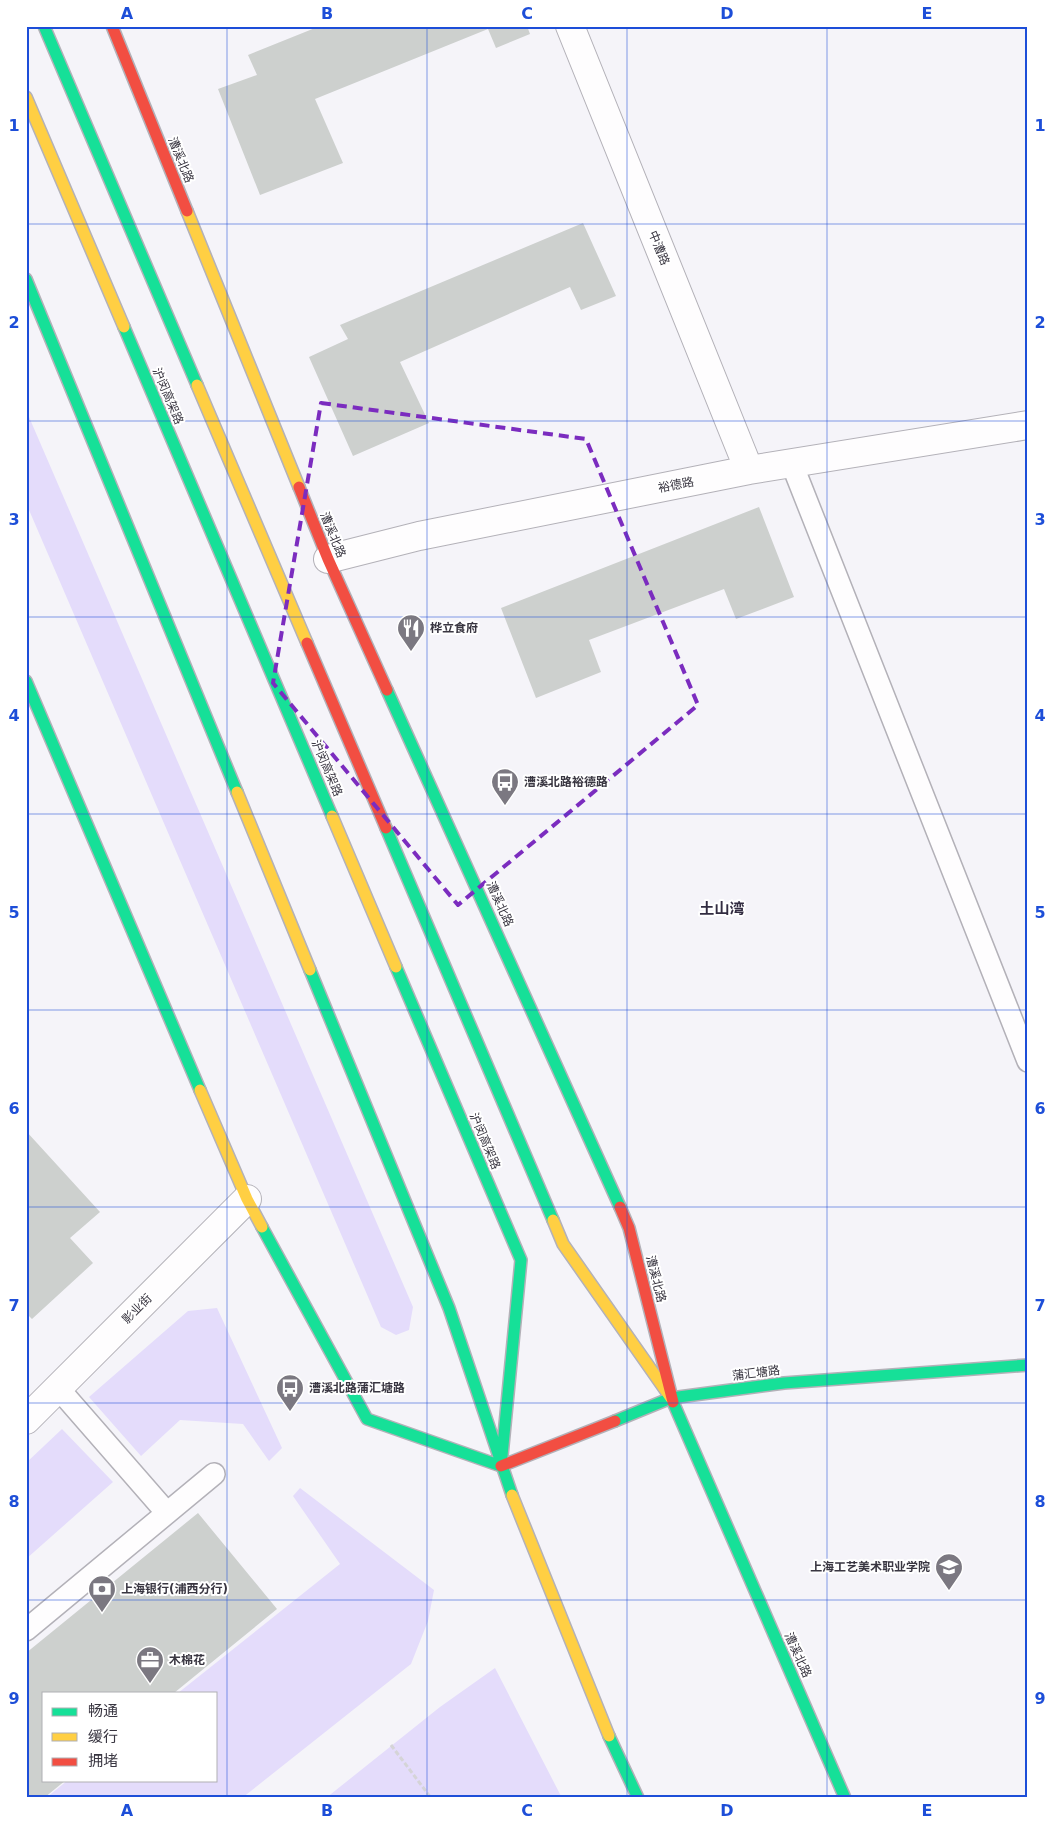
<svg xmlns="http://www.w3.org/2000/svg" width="1054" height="1824" viewBox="0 0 1054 1824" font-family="'DejaVu Sans','Noto Sans SC',sans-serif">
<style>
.green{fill:#e4dcfb}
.building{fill:#cdd0ce}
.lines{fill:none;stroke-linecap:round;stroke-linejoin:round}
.lane-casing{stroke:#b3b1b8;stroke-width:24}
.street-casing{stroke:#b3b1b8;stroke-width:30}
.fast-casing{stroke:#b3b1b8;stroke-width:14}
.slow-casing{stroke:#b3b1b8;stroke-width:14}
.jam-casing{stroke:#b3b1b8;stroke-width:14}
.path{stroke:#d5d4d7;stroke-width:3;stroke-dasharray:5 2.5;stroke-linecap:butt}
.lane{stroke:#fefdfe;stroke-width:21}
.street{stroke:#fefdfe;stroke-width:28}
.fast{stroke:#16e098;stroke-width:11}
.slow{stroke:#ffcf43;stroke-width:11}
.jam{stroke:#f24e42;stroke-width:11}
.marked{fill:none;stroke:#7b2cbf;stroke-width:4;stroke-dasharray:10 6;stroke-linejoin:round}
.grid{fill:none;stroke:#1d4ed8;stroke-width:1;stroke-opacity:0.55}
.labels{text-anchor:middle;stroke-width:4;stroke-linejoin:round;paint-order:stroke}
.street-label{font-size:12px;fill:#393641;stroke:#fff}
.poi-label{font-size:12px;font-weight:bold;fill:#393641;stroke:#fff;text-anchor:start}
.quarter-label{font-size:15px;font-weight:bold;fill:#322c41;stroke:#fff}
.neatline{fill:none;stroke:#1d4ed8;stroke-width:2}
.grid-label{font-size:16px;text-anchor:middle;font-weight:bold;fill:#1d4ed8}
</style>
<rect width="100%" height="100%" fill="#f5f4f9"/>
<!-- green -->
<path class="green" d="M26,410l387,897 -4,23 -13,5 -15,-8 -355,-824z
M217,1308l65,140 -13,13 -26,-37 -63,-4 -39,36 -52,-59 99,-86z
M62,1429l51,53 -87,77v-96z
M300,1488l134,102 -6,31 -17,43 -169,134h-196l22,-18h148v-87h-38l162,-129 -47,-68z
M495,1668l67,130h-236l114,-91z"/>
<!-- building -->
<path class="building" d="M320,26h207l3,8 -34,14 -8,-19 -173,70 28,64 -83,32 -42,-106 39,-14 -9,-20z
M583,223l33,73 -35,14 -11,-23 -170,75 29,61 -76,33 -44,-99 39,-18 -8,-14z
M759,507l35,90 -58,22 -12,-30 -135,51 12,32 -65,26 -35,-90z
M26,1131l74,81 -30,26 23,25 -61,56 -6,-6z
M198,1513l79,96 -103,84h-130v87h22l-22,18h-18v-145z"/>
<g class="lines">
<!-- lane casing -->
<g class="lane-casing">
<path id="lane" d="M792,464l236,597
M58,1388l109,125
M26,1630l188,-156"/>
</g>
<!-- street casing -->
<g class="street-casing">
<path id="street" d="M570,26l179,444
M328,559l91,-23 330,-66 279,-45
M26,1420l221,-221"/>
</g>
<!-- fast casing -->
<g class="fast-casing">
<path id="fast" d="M44,26l153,359
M26,279l211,513
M124,327l208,489
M26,681l174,409
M387,690l233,517
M386,828l167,392
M396,967l125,293 -20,206
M310,970l139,338 63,187
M262,1227l105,192 134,47
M673,1402l172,396
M615,1421l56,-23 113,-15 244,-18
M609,1736l29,62"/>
</g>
<!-- slow casing -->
<g class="slow-casing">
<path id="slow" d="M26,97l98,230
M187,211l112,276
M197,385l110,258
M237,792l73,178
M332,816l64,151
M200,1090l47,109 15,28
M553,1220l10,24 108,154
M512,1495l97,241"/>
</g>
<!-- jam casing -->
<g class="jam-casing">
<path id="jam" d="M112,26l75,185
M299,487l29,72 59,131
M307,643l79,185
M620,1207l9,21 44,174
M501,1466l114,-45"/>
</g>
<!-- path -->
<path class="path" d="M391,1745l40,53"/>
<!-- lane -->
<use href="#lane" class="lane"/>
<!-- street -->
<use href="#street" class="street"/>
<!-- fast -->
<use href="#fast" class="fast"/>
<!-- slow -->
<use href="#slow" class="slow"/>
<!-- jam -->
<use href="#jam" class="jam"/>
</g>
<!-- marked area -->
<path class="marked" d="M321,403l265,36 112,266 -240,200 -185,-222z"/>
<!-- grid -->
<path class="grid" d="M227,26v1772M427,26v1772M627,26v1772M827,26v1772M26,224h1002M26,421h1002M26,617h1002M26,814h1002M26,1010h1002M26,1207h1002M26,1403h1002M26,1600h1002"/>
<!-- icons -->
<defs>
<g id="restaurant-pin" transform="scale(1.4375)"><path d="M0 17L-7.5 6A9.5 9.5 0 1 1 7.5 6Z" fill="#7b7881" stroke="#fff"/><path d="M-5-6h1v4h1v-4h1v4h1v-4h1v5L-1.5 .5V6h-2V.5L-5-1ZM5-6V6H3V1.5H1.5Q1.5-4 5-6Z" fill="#fff"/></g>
<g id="bus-pin" transform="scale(1.4375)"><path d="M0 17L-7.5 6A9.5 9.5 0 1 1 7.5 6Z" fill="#7b7881" stroke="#fff"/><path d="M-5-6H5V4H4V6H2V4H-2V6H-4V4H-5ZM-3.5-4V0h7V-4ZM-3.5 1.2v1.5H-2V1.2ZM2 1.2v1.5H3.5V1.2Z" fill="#fff"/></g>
<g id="school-pin" transform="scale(1.4375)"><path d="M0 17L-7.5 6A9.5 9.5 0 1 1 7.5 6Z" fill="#7b7881" stroke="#fff"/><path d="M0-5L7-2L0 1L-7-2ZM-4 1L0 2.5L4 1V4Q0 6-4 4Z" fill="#fff"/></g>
<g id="bank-pin" transform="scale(1.4375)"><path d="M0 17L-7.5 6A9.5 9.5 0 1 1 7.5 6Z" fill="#7b7881" stroke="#fff"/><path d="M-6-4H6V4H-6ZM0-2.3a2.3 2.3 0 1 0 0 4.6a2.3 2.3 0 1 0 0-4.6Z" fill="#fff"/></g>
<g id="office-pin" transform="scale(1.4375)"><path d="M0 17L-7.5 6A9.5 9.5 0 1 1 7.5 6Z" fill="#7b7881" stroke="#fff"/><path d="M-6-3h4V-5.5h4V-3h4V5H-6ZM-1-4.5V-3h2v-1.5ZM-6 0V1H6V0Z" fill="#fff"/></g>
</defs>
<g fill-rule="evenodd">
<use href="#restaurant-pin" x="411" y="628"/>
<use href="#bus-pin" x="505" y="782"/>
<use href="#bus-pin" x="290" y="1388"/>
<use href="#school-pin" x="949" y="1567"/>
<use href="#bank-pin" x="102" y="1589"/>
<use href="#office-pin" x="150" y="1660"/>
</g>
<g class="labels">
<!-- street labels -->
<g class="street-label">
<text transform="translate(181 160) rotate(68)" y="4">漕溪北路</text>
<text transform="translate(659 248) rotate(68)" y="4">中漕路</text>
<text transform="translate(168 396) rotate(67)" y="4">沪闵高架路</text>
<text transform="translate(676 485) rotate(-11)" y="4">裕德路</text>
<text transform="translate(333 535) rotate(68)" y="4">漕溪北路</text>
<text transform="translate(327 768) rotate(67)" y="4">沪闵高架路</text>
<text transform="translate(500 904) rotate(66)" y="4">漕溪北路</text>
<text transform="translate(485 1141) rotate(67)" y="4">沪闵高架路</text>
<text transform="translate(656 1279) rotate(76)" y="4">漕溪北路</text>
<text transform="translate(137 1309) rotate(-45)" y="4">影业街</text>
<text transform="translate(756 1373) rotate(-7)" y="4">蒲汇塘路</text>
<text transform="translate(798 1655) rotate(66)" y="4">漕溪北路</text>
</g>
<!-- poi labels -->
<g class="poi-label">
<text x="430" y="632">桦立食府</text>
<text x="524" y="786">漕溪北路裕德路</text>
<text x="309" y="1392">漕溪北路蒲汇塘路</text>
<text x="930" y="1571" text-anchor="end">上海工艺美术职业学院</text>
<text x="121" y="1593">上海银行(浦西分行)</text>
<text x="169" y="1664">木棉花</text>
</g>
<!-- quarter labels -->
<g class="quarter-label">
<text x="722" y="914">土山湾</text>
</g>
</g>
<!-- border -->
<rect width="1054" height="1824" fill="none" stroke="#ffffff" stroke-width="55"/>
<!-- legend -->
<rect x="42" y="1692" width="175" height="90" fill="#ffffff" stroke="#b0afb3"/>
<rect x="52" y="1708" width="25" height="8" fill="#16e098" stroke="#b0afb3"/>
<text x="88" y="1716" font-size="15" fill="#393641">畅通</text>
<rect x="52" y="1733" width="25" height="8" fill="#ffcf43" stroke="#b0afb3"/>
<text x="88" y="1742" font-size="15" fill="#393641">缓行</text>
<rect x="52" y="1758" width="25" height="8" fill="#f24e42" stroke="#b0afb3"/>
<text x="88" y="1766" font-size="15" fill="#393641">拥堵</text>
<rect x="28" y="28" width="998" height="1768" class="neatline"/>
<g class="grid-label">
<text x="127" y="19">A</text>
<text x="327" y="19">B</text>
<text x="527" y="19">C</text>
<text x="727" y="19">D</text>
<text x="927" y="19">E</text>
<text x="14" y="131">1</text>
<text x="1040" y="131">1</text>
<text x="14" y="328">2</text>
<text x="1040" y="328">2</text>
<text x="14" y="525">3</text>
<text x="1040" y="525">3</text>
<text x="14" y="721">4</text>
<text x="1040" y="721">4</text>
<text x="14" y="918">5</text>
<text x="1040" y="918">5</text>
<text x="14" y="1114">6</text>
<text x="1040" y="1114">6</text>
<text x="14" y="1311">7</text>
<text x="1040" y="1311">7</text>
<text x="14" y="1507">8</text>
<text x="1040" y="1507">8</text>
<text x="14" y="1704">9</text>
<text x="1040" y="1704">9</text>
<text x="127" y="1816">A</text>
<text x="327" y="1816">B</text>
<text x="527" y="1816">C</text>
<text x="727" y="1816">D</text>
<text x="927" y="1816">E</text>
</g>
</svg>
